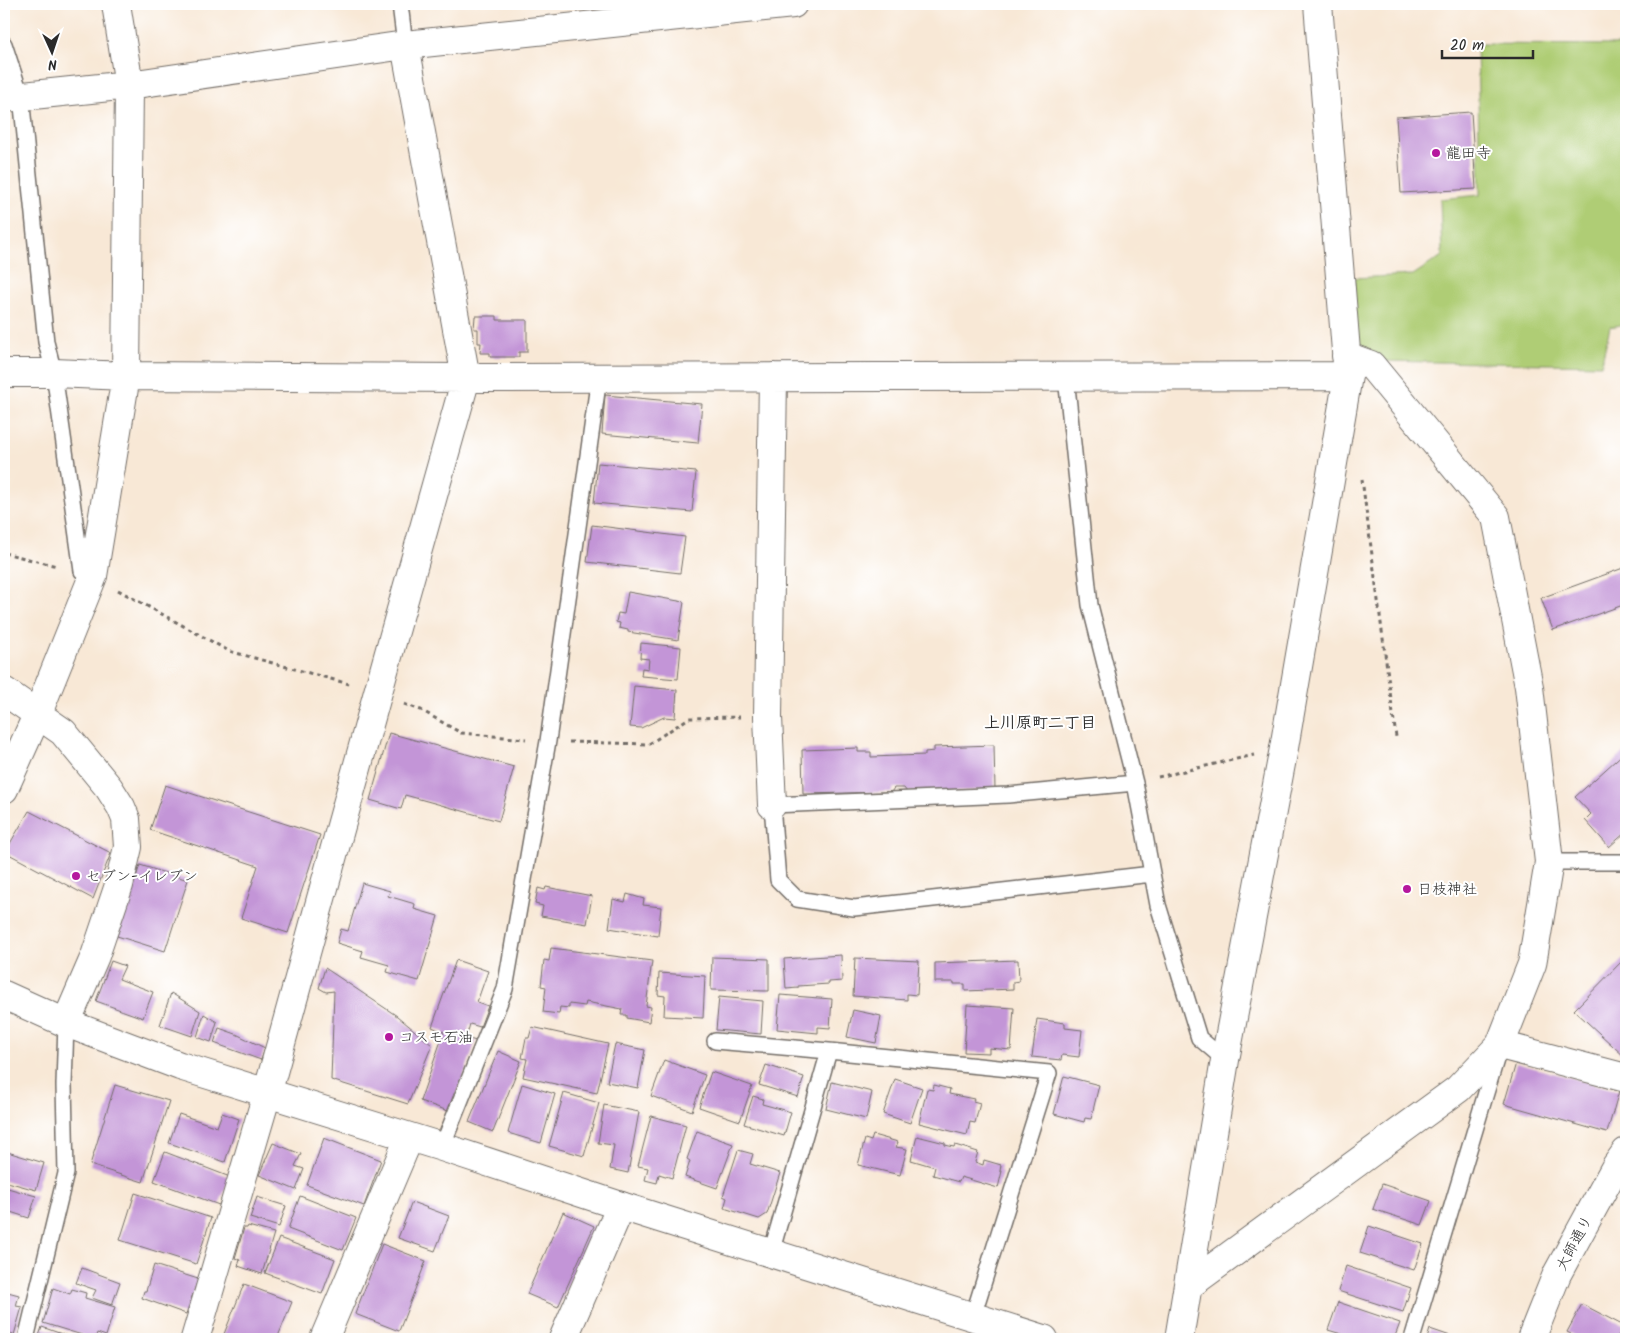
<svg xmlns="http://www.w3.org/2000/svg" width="1630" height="1343" viewBox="0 0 1630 1343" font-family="Kalam,'Klee One',sans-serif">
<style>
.green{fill:#afcd74;stroke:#6d7c50}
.building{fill:#c395d7}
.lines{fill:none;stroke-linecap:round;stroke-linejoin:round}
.service-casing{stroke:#736d67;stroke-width:18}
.minor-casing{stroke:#736d67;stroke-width:30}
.tertiary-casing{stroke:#736d67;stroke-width:30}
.path{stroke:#736d67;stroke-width:3;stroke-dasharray:4 4;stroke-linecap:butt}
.service{stroke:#fff;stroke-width:15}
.minor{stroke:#fff;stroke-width:28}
.tertiary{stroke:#fff;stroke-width:28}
.poi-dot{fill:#b5179e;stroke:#fff;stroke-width:2}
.labels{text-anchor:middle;stroke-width:4;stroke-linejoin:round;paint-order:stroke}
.poi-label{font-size:15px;fill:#2b2b2b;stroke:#fff;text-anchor:start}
.street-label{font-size:15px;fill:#2b2b2b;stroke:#fff}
.neighbourhood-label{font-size:16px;font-weight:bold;fill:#2b2b2b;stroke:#fff}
</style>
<rect width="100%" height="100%" fill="#fff"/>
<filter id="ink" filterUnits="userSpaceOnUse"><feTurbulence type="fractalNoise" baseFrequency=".02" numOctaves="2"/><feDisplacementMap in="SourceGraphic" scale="10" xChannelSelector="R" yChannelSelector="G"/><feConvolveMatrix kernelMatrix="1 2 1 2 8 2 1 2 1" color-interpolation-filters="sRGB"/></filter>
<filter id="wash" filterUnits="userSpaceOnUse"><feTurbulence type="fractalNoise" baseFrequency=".0096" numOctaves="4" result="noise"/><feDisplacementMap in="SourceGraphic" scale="20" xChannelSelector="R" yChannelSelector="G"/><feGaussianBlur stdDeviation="1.12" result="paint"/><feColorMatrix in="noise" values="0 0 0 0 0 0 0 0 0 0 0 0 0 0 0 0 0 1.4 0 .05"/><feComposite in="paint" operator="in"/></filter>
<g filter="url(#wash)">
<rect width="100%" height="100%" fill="#f8e8d6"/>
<!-- green -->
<path class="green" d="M1477,44l149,1v279l-16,3 -9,38 -225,-4 -24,-18v-65l61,-3 29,-19 -2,-57 40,-4z"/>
<g id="blocks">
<!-- building -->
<path class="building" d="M1471,112l5,77 -75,4 -5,-76z
M475,316h22v4h30v32h-8v5h-29v-4h-10l1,-10h-3v-14h-4z
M605,395l97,9 -4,39 -96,-9z
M598,463l98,9 -4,40 -98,-9z
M592,525l93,12 -5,36 -93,-11z
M1626,567v37l-73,26 -12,-32z
M628,592l56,10 -6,38 -50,-8v-2l-9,-2 1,-5 -4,-1 2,-9 6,1z
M641,643l40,4 -3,32 -37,-3 1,-8 6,1 1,-10 -9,-1z
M634,686l43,4 -2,28 -11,-1 -23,11 -11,-1z
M389,733l125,34 -15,54 -94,-26 -4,14 -31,-9z
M994,745l1,45 -88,2 -3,-4h-10l-3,4 -88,2 -1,-44 56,-2v4h13v5l54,-2v-3l9,-1v-4z
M1626,751v81l-17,15 -24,-27 6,-6 -16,-17z
M165,785l155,50 -32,98 -47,-15 17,-52 -108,-36z
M29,811l82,42 -18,46 -88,-47z
M140,865l48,15 -23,71 -48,-15z
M362,883l28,8 -2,5 27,8 -1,5 24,7 -19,65 -32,-9 2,-7 -28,-8 2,-6 -26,-8 4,-14 7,2z
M546,887l46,9 -5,28 -46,-8 2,-10 -8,-2 3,-16 7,2z
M627,894l17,5 -1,6 18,2 -3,29 -49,-8 4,-29 12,3z
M551,948l101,13 -6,45 5,1 -2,15 -22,-4v-3h-6l1,-6 -36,-7 -1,4 -16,-2v4l-9,-1 -1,7 -16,-2 3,-25 -5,-1 3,-26 5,1z
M841,955l1,26 -13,1v2l-31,2v2l-12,1 -2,-30z
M712,957l57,2v32l-58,-1z
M1626,957v101l-52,-48z
M855,958l64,3 -2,34 -10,-1v6l-54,-4z
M456,960l32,11 -11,31 11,4 -8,21 -10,-3 -4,14 10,3 -25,71 -31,-11 24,-69 -12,-5z
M1018,960l1,21 -6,1v7l-48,2v-7h-11v-2h-19v-19z
M111,961l14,5 -6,13 34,13 -10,26 -47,-17z
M325,968l72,48 35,29 -24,59 -77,-24 3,-89 -8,1 -7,-4z
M659,973l46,3 -2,42 -39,-2 1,-20 -7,-1z
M171,993l29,18 -8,25 -32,-11z
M780,995l52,4 -2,29 -12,-1v6l-41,-4z
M719,997l44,4 -2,33 -45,-4z
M967,1005l47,3 -3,42 -22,-2v5l-25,-1z
M853,1010l28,6 -5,27 -29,-6z
M204,1014l13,8 -6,20 -14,-5z
M1037,1019l28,4v5l17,2 -3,27 -17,-2 -1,5 -29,-3z
M532,1027l76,17 -11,49 -74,-16 4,-18 -5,-1 4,-20h3z
M219,1028l17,6 29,14 -4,12 -47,-17z
M615,1044l30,6 -7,38 -31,-6z
M498,1051l23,10 -28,71 -24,-10z
M664,1060l41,15 -13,36 -41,-15z
M1516,1063l103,28 -12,42 -103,-29z
M766,1065l38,12 -6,20 -39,-12z
M711,1072l41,14 -12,35 -41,-14z
M1064,1076l35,9 -8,34 -6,-1 -1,4 -30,-8z
M895,1079l27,9 -12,35 -27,-9z
M832,1082l40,10 -6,27 -40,-10z
M522,1084l33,10 -14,49 -33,-10z
M115,1085l54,16 -26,81 -53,-17z
M934,1085l16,4 -1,5 25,5 -1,2 7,2 -5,20 -5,-1 -3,13 -48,-12 8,-34 6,1z
M564,1093l35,10 -15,53 -35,-10z
M753,1096l10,3 -1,5 29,8 -7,24 -40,-12z
M604,1105l35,7 -11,61 -18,-4 4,-24 -16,-2z
M222,1113l17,6 -14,43 -56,-19 10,-29 38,13z
M651,1116l35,9 -14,53 -13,-4 -2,9 -12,-3 3,-12 -10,-2z
M697,1131l36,13 -16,44 -32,-11 5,-16 -3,-2z
M873,1135l25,7 -2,5 11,2 -7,26 -42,-10 7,-26 6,2z
M917,1136l28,7v2l9,2 1,-2 23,7 -3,10 8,3 1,-5 17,5 -1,6h2l-4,17 -37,-11 -2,5 -26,-7 2,-8 -24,-7z
M324,1138l57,22 -17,46 -57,-21z
M273,1143l28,11 -6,12 9,3 -8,21 -37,-15z
M738,1150l15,4 -3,10 30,9 -13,41 -8,5 -35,-11 3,-10 -4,-2z
M4,1151l40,12 -8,27 -32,-9z
M165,1152l65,25 -11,28 -65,-24z
M1382,1184l49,17 -9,24 -49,-16z
M4,1187l32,9 -7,22 -25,-8z
M135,1193l76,25 -15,46 -76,-24z
M300,1196l56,22 -13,32 -55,-21z
M257,1197l29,9 -7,21 -29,-9z
M412,1202l37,14 -14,35 -37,-13z
M563,1212l31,14 -36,81 -31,-13z
M248,1226l26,7 -12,41 -24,-8 2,-6 -5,-2 9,-30h3z
M1369,1226l54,18 -9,26 -54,-17z
M279,1238l56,21 -13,35 -57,-21z
M382,1244l44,17 -27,70 -44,-17z
M154,1265l44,14 -12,35 -44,-16 2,-7h2z
M1346,1266l65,22 -8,24 -65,-21z
M82,1268l38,14 -8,23 -20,-7 4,-8 -20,-7z
M244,1284l48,18 -15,37h-55z
M53,1288l17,6 2,-5 14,4 -1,5 30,9 -9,29 -9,-3 -2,6 -52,-16z
M4,1291l15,4 -3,11 6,1 -8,28 -10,-3z
M1338,1302l62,21 -6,16h-36l-30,-9z
M1582,1304l42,22 -8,13h-35l-14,-7z
M42,1327l34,12h-38z
M1430,1329l29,10h-32z"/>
</g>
</g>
<g filter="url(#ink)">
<use href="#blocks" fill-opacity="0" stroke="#736d67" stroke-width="1"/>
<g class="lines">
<!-- service casing -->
<g class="service-casing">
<path id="service" d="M400,4l5,41
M4,44l17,52 25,246 8,31 28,198 11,5
M1066,377l24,228 45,178 23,122 41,133 26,22
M1135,783l-127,12 -236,10 6,75 19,19 57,9 298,-34
M1549,862h77
M715,1041l114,10 220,22 -76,243
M442,1147l63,-158 43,-248 51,-364
M771,1253l58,-202
M26,1339l40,-166 -2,-88 2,-62
M1412,1339l86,-286"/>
</g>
<!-- minor casing -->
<g class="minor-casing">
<path id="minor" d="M4,98l125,-13 276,-40 388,-41
M4,373h50l72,3 340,2 882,-2
M4,691l59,41 46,56 12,19 5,12 2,28 -9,38 -24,71 -29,67
M4,789l34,-76 55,-137 33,-200 3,-291 -13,-81
M772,805l-4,-88 5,-340
M1500,1045l126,33
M1188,1286l270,-197 42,-44 32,-81 17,-102 -20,-175 -33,-170 -125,-152 -25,-9
M195,1339l72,-245 111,-402 88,-314 -61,-333
M324,1339l85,-201
M563,1339l58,-133
M1179,1339l46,-279 59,-312 64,-372 -30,-372"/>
</g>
<!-- tertiary casing -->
<g class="tertiary-casing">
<path id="tertiary" d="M4,995l62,28 114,43 262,81 179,59 423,133
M1531,1339l26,-65 59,-108 10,-14"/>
</g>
<!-- path -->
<path class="path" d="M1362,479l34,258
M4,553l53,13
M118,590l111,61 120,33
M404,704l17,6 40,23 65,6
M569,742l80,2 40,-26 51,-1
M1158,777l96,-22"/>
<!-- service -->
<use href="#service" class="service"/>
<!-- minor -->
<use href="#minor" class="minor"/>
<!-- tertiary -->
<use href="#tertiary" class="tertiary"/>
</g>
</g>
<!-- markers -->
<g class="poi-dot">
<circle cx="1436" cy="153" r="5"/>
<circle cx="76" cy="876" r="5"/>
<circle cx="1407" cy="889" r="5"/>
<circle cx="389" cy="1037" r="5"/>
</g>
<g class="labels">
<!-- poi labels -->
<g class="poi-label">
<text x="1446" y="158">龍田寺</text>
<text x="86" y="881">セブン-イレブン</text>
<text x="1417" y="894">日枝神社</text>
<text x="399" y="1042">コスモ石油</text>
</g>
<!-- street labels -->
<g class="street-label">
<text transform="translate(1574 1243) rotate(-62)" y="5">大師通り</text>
</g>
<!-- neighbourhood labels -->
<g class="neighbourhood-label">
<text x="1040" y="728">上川原町二丁目</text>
</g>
</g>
<!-- margin -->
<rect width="1630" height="1343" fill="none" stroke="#fff" stroke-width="20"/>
<!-- north arrow -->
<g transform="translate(52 52) rotate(177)" stroke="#ffffff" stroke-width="4" paint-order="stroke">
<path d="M0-4L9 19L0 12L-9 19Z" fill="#2b2b2b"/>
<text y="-8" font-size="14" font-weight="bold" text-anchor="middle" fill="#2b2b2b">N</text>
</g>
<!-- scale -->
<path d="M1442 50v8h91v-8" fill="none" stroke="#2b2b2b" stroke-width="2.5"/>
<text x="1450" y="50" font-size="15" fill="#2b2b2b" stroke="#ffffff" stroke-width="4" paint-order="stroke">20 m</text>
</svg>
